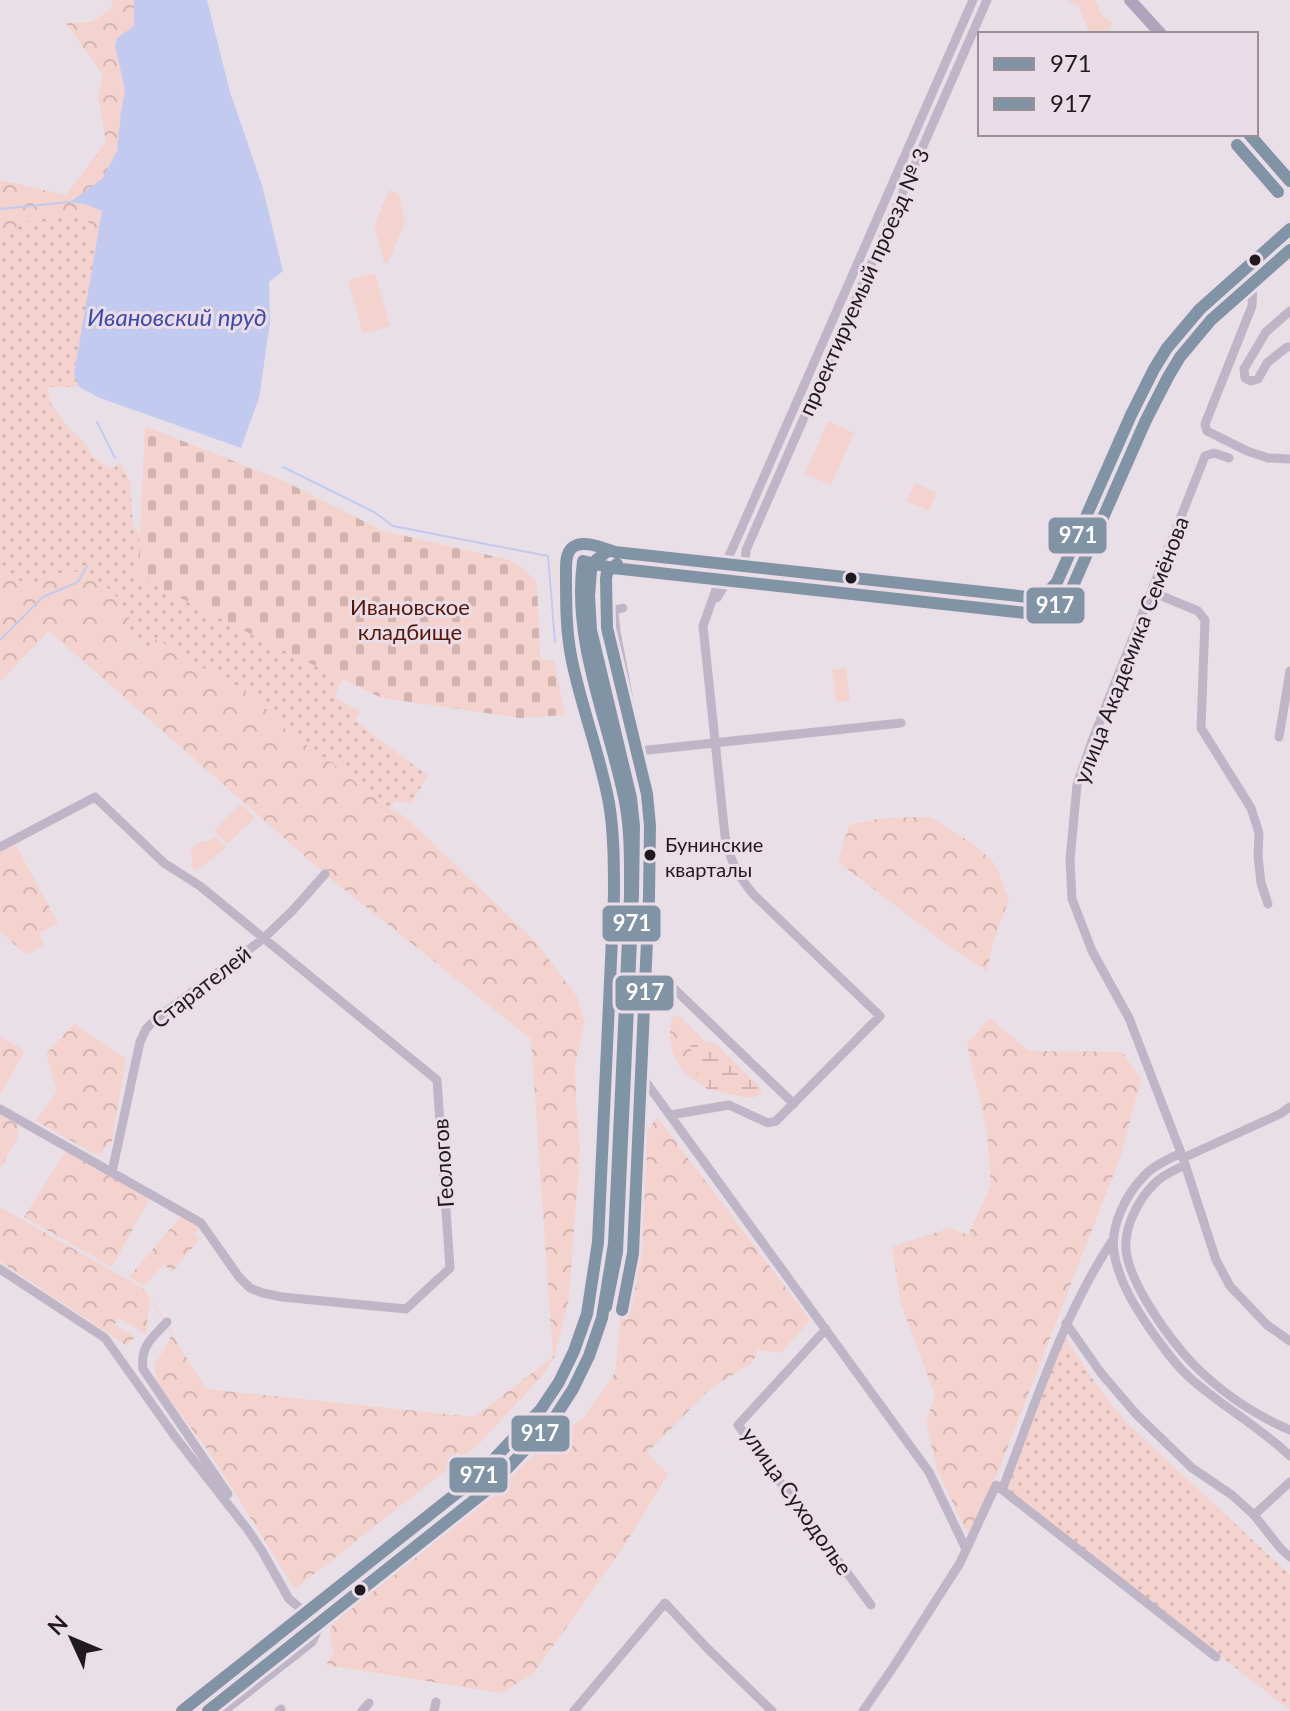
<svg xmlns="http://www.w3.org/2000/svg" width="1290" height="1711" viewBox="0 0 1290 1711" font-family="Lato,sans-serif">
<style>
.grass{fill:url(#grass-dots)}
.forest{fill:url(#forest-crowns)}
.wetland{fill:url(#wetland-marsh)}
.cemetery{fill:url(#cemetery-stones)}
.green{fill:#f4d2cd}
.water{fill:#c2caf0}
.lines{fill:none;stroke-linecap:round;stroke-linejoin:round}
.stream{stroke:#c2caf0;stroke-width:2}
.minor{stroke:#beb6c7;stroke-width:9}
.major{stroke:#b0a4bc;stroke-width:12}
.bus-1-casing{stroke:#ebdde8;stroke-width:18}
.bus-2-casing{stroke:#ebdde8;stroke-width:18}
.bus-3-casing{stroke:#ebdde8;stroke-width:18}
.bus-1{stroke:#8194a5;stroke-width:12}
.bus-2{stroke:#8194a5;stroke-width:12}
.bus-3{stroke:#8194a5;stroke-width:12}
.bus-dot{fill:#1f1a1e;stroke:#ebdde8;stroke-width:3}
.labels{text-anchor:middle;stroke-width:6;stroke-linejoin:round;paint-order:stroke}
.bus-label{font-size:20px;fill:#1f1a1e;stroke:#ebdde8;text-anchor:start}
.street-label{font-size:22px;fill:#1f1a1e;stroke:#ebdde8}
.park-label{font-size:22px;fill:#541708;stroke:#ebdde8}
.water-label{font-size:24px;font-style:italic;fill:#3d4bad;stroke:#ebdde8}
.line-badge{stroke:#ebdde8;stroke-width:3}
.badge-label{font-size:22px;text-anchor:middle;font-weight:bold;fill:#fff}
</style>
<defs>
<pattern id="grass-dots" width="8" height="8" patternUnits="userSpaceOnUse" patternTransform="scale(2)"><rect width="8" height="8" fill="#f4d2cd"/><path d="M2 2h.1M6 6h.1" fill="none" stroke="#d1b4b0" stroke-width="1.8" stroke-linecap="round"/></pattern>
<pattern id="forest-crowns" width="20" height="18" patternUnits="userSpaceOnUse" patternTransform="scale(2)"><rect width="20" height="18" fill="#f4d2cd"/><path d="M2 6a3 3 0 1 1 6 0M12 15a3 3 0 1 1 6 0" fill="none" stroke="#d1b4b0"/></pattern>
<pattern id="wetland-marsh" width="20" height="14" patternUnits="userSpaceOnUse" patternTransform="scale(2)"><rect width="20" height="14" fill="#f4d2cd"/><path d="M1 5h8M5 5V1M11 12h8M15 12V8" fill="none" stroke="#d1b4b0"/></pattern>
<pattern id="cemetery-stones" width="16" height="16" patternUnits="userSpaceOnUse" patternTransform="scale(2)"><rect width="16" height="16" fill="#f4d2cd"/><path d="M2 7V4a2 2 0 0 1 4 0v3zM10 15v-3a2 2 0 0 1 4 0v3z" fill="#d1b4b0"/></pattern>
</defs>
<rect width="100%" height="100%" fill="#e8e0e6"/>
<!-- grass -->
<path class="grass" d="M77,213c15,8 11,15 13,30h7l-22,131 4,13h-32l4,17 16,22 18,17 8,14 15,11h6l6,-5 10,18 3,44 7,9 -2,42 126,65 79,37 -9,19 26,15 -5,9 73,55 -17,27 -15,-2 -7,7 -7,-4 -54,-44 -39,-27 -29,-31 -37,-26 -34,-13 -32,-24 -10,9c-9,-1 -15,-4 -19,-13l-102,-48 -26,-25v-324l19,-15 21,-5 6,1 10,-5z
M571,573l15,2 41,223 3,30 -1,100 -12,-1 1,-75 -39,-180 -9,-69z
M618,932l8,1 -15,315c-9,53 -18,90 -46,137l21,-48 7,-24 6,-27 4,-40z
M1064,1336l33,50 30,37 163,152v135l-286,-222z"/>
<!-- forest -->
<path class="forest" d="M113,0h21v27l-17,11 -2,8 10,44 -4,22 -4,39 -15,28 -30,23 16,3 14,6 -5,32h-7l-4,-6 3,-14c-10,-14 -30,-11 -43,-4 -20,-3 -30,10 -46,19v-58l66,15 40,-53 -8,-46 5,-21 -37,-52 25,-1 19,-12z
M0,562l26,25c32,-14 49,-27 80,0 8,6 16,14 21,23 7,15 -9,36 20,38l10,-10 32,25 33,13 38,26 29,31 39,27 54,44 22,12 132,126 41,55 8,24 -10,45 1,33 4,50 -11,149 -15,60 -14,20 -62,67 -183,144 -85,-136 -52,-69 -4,-19 12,-18 7,-15 -23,-35 -4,37 -27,-16 -5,7 21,12 -8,9 -127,-85v-54l144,82 62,100 268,28 79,-60 -22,-318 -206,-165 -276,-243 -49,51z
M930,817l45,28 20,19 14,35 -16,43 -6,29 -37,-24 -112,-85 11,-37 33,-7z
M14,842l44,81 -19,10 4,9 -1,4 -10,6 -7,2 -25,-23v-81z
M675,1015h3l64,62c-7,3 -17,10 -24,11 -4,0 -8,-2 -12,-3 -29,-7 -41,-40 -34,-67z
M990,1018l39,33 93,1 19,27 -20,76 -146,376 -7,4 -31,-66 -11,-47 9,-27 -34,-91 -9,-57 58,-19 18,7 23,-50 -4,-53 -20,-88z
M74,1024l52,35 -14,82 -12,13h-5l-59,-33 21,-30 -11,-37z
M0,1037l23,12v5l-23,41z
M0,1115l18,10v12l-18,32z
M657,1117l153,203 -29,33 -24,-3v5l-7,9 -39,24 -64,65 21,21 -44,72 -91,128 -32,19 -175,-28 7,-11 -3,-20 4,-20 54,-46 195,-150 32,-45 23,-229z
M66,1151l84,47 -38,69 -88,-50z
M181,1216l18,11 -4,8 4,5 -27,32 -8,-8 -20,22 -15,-9z"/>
<!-- wetland -->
<path class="wetland" d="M695,1042h19l47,46v4l-5,5 -7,1 -42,-9c-11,-11 -17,-31 -16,-46z"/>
<!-- cemetery -->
<path class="cemetery" d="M145,426l139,55 99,50 123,28 17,9 14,14 3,73 2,5h12l11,55 -45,3 -138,-20 -118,-57 -126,-65z"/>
<!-- green -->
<path class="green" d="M1067,0h28l7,15 10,7 -4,12h-18l-12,-29z
M389,190l10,4 6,28 -17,41 -4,-1 -10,-36z
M375,273l15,53 -27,8 -15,-54z
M828,421l26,12 -23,52 -26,-11z
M915,483l22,10 -8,18 -22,-10z
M846,668l4,32 -14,2 -4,-32z
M241,804l14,14 -28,26 -13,-14z
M216,837l10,11 -30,23 -5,-6 2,-5 -3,-10 11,-9h7z"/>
<!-- water -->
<path class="water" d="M134,0h73l23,92 32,93 21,86 -14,11 1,41 -11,75 -18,50 -141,-50 -21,-11 -5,-13 28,-163 -14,-6 -18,-3 32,-23 15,-28 4,-39 4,-22 -10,-44 2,-8 17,-12z"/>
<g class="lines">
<!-- stream -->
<path class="stream" d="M0,209l70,-7
M97,422l18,36
M283,467l91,45 19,14 155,30 7,86
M0,640l43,-43 35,-15 9,-16"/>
<!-- minor -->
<path class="minor" d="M1249,266l4,18 -1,22 -47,118 2,7 40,20 21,7 22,1
M1290,311l-24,21 -22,37 1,9 6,3 7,-2 9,-16 20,-16h3
M1229,458l-15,-5 -9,3 -113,285 -15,44 -7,75 2,39 20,52 37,67 54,140 33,102 14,26 37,39 23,16
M722,564l6,-6 6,-13 239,-545
M745,565l1,-15 241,-550
M1152,592l46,19 7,9 -4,108 50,80 8,25 -1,23 3,27 7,21
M717,598l20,-33
M623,608l-8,2 -1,2 2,20 23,119 262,-28
M1279,737l11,-66
M0,847l95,-50 69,66 36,23 237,194 13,188 -44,41 -124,-12 -19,-4 -13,-5 -11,-11 -38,-54 -201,-114
M666,981l128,123
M629,1049l5,13 14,23 281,387 37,77
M670,1115l59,-10 39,18 8,-2 104,-105 -126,-121c-15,-17 -25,-36 -29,-59l-22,-210 22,-62
M1181,1153c-12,6 -27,12 -36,22 -19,19 -35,51 -31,77 4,28 21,55 36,77 12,17 24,34 39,48 32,29 70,49 101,79
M1183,1158l97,-44 10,-7
M1185,1165c-10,5 -23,10 -31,19 -16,16 -30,43 -28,66 4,35 44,90 68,115 27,27 61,50 96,65
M112,1172l28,-130 6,-13 11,-11 106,-79 30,-29 32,-36
M0,1269l105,69 71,100 72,92 14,21 27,48 28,23 2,7
M167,1322c-15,16 -27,24 -24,47l85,125
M1066,1323l35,50 36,42 55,53 40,27 22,20 27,34 9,8
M826,1329l-88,96 133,180
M1002,1490c33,-85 60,-173 110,-249
M1254,1515l36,-33
M224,1711l88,-69 26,-54
M279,1711l2,-2
M362,1711l7,-8
M434,1711l2,-9
M574,1711l91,-108 41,44 66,64
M863,1711l31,-45 66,-103 36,-78 220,172"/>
<!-- major -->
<path class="major" d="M1130,0l31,34
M1249,134l41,47
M516,1448l33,-32 20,-25 18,-31 16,-38 14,-70 15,-322 2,-104 -3,-28 -8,-34 -32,-134 -2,-26 2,-35 7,-12 10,-6
M477,1477c21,-23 45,-43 64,-68 38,-50 50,-105 57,-167l16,-347c0,-31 0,-61 -5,-92 -11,-56 -33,-109 -41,-166 -3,-20 -3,-40 -2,-61 0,-9 -1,-22 7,-29 10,-7 31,3 42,5l413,45 18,-3 11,-12 74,-167 23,-46 13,-21 33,-39 90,-80
M182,1711l123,-99 177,-139"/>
<!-- bus-1 casing -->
<g class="bus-1-casing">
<path id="bus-1" d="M1249,134l41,47
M606,1307l11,-55 16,-357 1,-69 -3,-28 -40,-168 -2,-34 2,-26 5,-10 12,-9
M182,1711l295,-234 64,-68 18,-27 15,-31 13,-37 11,-72 16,-347c0,-30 0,-62 -5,-92 -9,-48 -27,-94 -37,-142 -6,-29 -6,-56 -6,-86 0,-9 -1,-22 7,-28 11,-8 31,2 42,5l413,45 18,-3 11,-12 74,-167 23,-46 13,-21 33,-39 90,-80"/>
</g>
<!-- bus-2 casing -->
<g class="bus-2-casing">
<path id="bus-2" d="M617,564l-10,8 -1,7 1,49 40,166 3,32 -1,70 -16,357 -11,57
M208,1711l279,-221 66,-70 20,-31 16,-33 13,-38 12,-74 16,-348c0,-33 1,-67 -6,-99 -16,-78 -52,-155 -41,-236l30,7 413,45 27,-5 19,-20 73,-166 23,-45 12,-20 31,-37 79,-70"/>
</g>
<!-- bus-3 casing -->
<g class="bus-3-casing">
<path id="bus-3" d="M1237,145l41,47"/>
</g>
<!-- bus-1 -->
<use href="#bus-1" class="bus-1"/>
<!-- bus-2 -->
<use href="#bus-2" class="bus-2"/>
<!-- bus-3 -->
<use href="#bus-3" class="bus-3"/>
</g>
<!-- markers -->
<g class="bus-dot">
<circle cx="1255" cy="260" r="7"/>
<circle cx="851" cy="578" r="7"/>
<circle cx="650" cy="855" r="7"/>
<circle cx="360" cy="1590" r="7"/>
</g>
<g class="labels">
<!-- bus labels -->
<g class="bus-label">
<text x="665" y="852">Бунинские<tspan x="665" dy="25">кварталы</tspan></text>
</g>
<!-- street labels -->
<g class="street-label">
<text transform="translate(864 282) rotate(-66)" y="8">проектируемый проезд № 3</text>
<text transform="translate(1131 650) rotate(-69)" y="8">улица Академика Семёнова</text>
<text transform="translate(201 987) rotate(-38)" y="8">Старателей</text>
<text transform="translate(443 1163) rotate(-94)" y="8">Геологов</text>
<text transform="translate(797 1501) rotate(55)" y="8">улица Суходолье</text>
</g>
<!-- park labels -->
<g class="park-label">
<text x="410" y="615">Ивановское<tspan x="410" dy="25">кладбище</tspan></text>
</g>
<!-- water labels -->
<g class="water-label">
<text x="177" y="326">Ивановский пруд</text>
</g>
</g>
<g class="line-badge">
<rect x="1047" y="516" width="61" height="39" rx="8" fill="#8194a5"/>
<rect x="1025" y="586" width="61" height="39" rx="8" fill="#8194a5"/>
<rect x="601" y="904" width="61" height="39" rx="8" fill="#8194a5"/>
<rect x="614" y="974" width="61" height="38" rx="8" fill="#8194a5"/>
<rect x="510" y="1414" width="61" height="39" rx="8" fill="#8194a5"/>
<rect x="448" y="1456" width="61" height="38" rx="8" fill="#8194a5"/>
</g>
<g class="badge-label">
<text x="1078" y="543">971</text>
<text x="1055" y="613">917</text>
<text x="632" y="931">971</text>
<text x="645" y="1000">917</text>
<text x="540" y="1441">917</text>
<text x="479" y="1483">971</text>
</g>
<!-- legend -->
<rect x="978" y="32" width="280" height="104" fill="#ebdde8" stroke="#998f97" stroke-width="2"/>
<rect x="994" y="58" width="40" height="12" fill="#8194a5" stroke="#998f97" stroke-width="2"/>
<text x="1050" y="72" font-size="24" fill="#1f1a1e">971</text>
<rect x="994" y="98" width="40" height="12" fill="#8194a5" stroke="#998f97" stroke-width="2"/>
<text x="1050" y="112" font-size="24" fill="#1f1a1e">917</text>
<!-- north arrow -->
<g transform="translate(72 1639) rotate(314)" stroke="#ebdde8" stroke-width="6" paint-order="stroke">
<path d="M0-6L14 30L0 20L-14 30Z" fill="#1f1a1e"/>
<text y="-12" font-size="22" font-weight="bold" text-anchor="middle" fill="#1f1a1e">N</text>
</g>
</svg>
